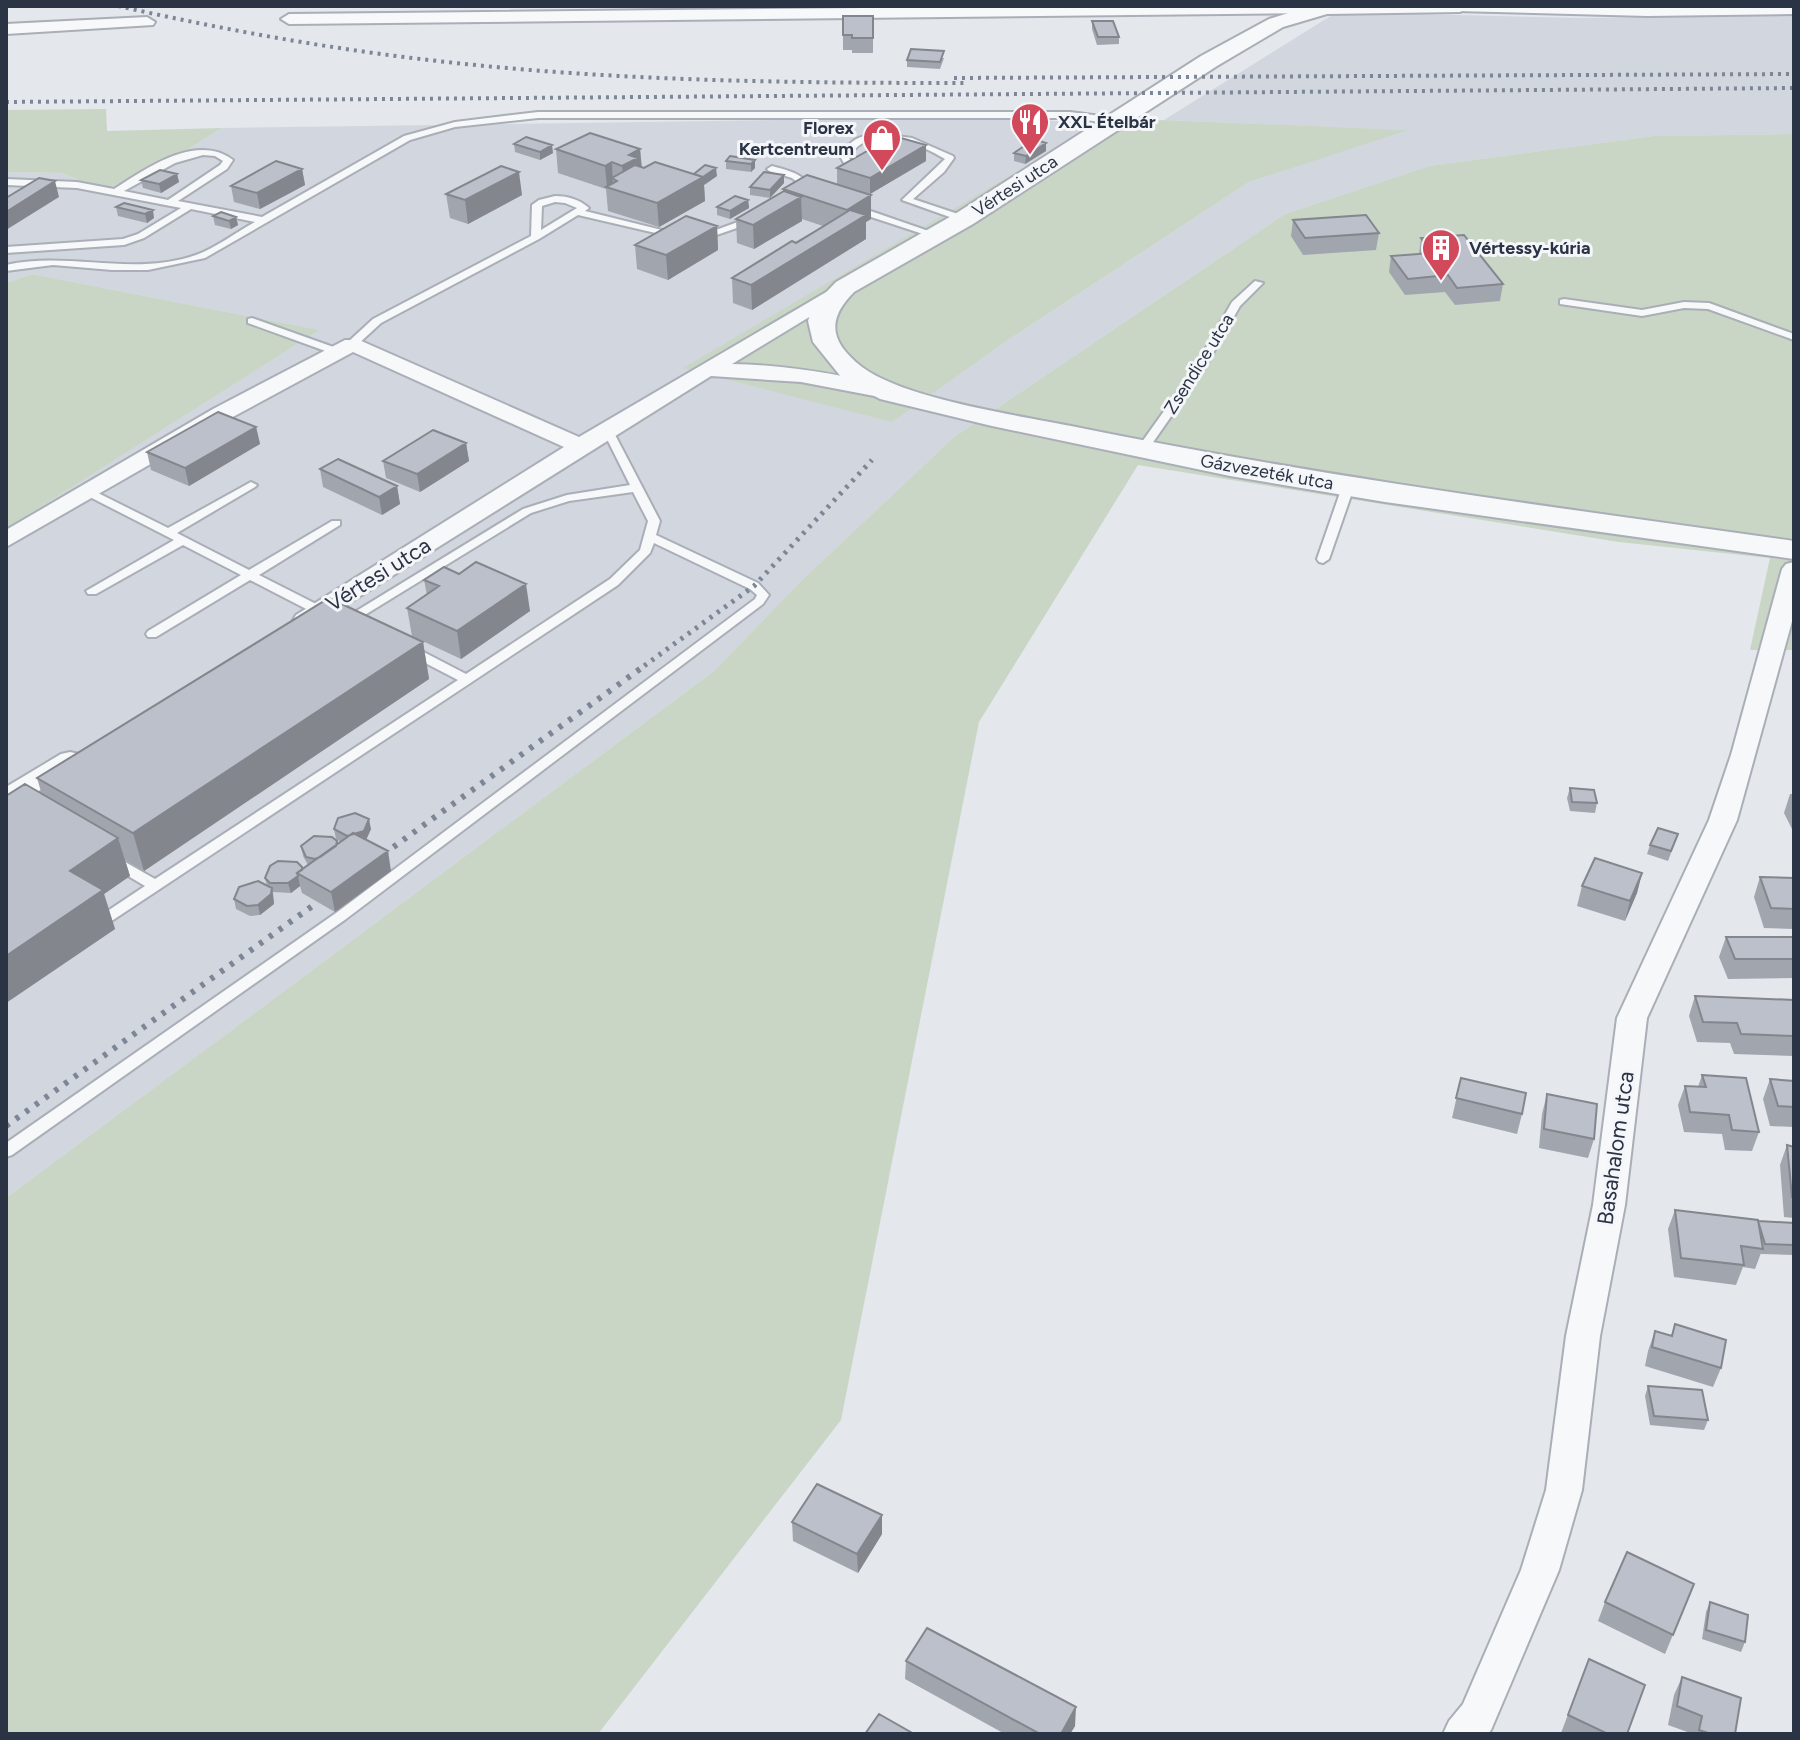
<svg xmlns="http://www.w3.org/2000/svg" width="1800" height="1740" viewBox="0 0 1800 1740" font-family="Figtree,sans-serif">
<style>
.built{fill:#d2d6de}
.green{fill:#c9d6c5}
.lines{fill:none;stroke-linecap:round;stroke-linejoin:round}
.service-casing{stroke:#a9aeb7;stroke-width:4}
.minor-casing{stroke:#a9aeb7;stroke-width:4}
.tertiary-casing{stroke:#a9aeb7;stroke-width:4}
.service{fill:#f7f8fa;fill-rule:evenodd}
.minor{fill:#f7f8fa;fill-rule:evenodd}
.tertiary{fill:#f7f8fa;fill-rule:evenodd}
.rail-far2{stroke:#7d8696;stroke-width:4;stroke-dasharray:3 5;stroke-linecap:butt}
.rail-far1{stroke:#7d8696;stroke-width:5;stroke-dasharray:3 6;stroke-linecap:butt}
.rail{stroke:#7d8696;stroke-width:6;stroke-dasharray:4 8;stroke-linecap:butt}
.wall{fill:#a1a5ae}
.shaded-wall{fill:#83868d}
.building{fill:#bbc0ca;stroke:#83868d;stroke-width:2}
.labels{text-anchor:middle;stroke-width:6;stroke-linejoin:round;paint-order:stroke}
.far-poi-label{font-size:18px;font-weight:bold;fill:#2b3445;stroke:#f4f6f9;text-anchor:start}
.far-street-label{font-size:18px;fill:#2b3445;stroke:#f4f6f9}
.street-label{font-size:22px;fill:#2b3445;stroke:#f4f6f9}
</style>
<rect width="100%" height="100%" fill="#e4e7ec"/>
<!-- built -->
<path class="built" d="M1337,12l242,6 215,-3v119l-140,2 -225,30 -144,48 -331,223 -152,143 -88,91 -708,527v-669l312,-199 -286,-56 -26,9v-111l57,1 39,18 64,-28 56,-35 778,-11 98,7 -413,244 207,53 116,-81 241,-158 156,-52 -241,-10z"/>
<!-- green -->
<path class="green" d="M106,109l1,22 115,-3 -56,35 -64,28 -39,-18 -57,-1v-62z
M1164,120l244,10 -159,52 -241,158 -116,82 -209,-54 415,-244z
M1794,134v516h-44l20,-92 -151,-16 -481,-77 -159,257 -138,698 -243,314h-592v-536l708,-527 88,-91 152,-143 331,-223 144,-48 225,-30z
M32,274l287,56 -313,199v-246z"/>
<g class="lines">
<!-- service casing -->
<g class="service-casing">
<path id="service" d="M538,112h532l46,6 4,3 -4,3 -46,-6h-532l-83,9 -45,13 -205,118 -57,12h-36l-59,-5 -47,6v-6c63,-14 127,12 190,-10 20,-7 40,-23 59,-33l-64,-13 -47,29 -20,7 -118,8v-6l117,-8 15,-5 43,-26 -104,-20 -71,-3v-6l71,3 37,7c31,-20 83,-57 119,-29l-6,9 -49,32 84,16 142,-81 51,-14zM203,155l12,1 8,5 -3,4 -52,35 -44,-9 51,-28z
M875,133l37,5 41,18 1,2 -10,14 -31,27 54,18v4h-6l-59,-21 43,-41c-26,-16 -79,-37 -96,-1l7,10 -8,2 -7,-12c7,-17 16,-21 34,-25z
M772,166c14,4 26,6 36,17l-10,13 -8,-2 8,-11 -6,-5 -23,-7 -2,-2z
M555,196c12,0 24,3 34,12l-4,3 97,24 -5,3 -99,-23 -39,24 -158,84 -25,23h-8v-4l25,-23 158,-83 1,-31 7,-5zM555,202l10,1 12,5 -36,22 1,-24z
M853,207h6l81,28 -8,2 -79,-26z
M754,216l3,1v4l-52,18 -8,-2z
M1255,281l8,2 -23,23 -36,63 -57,82h-8l-2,-2 57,-80 38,-67z
M1564,299l78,11 42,-8 25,1 85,31v6l-86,-31 -24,-1 -42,8 -82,-12v-4z
M252,318l87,31 1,2 -1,2h-8l-83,-30v-4z
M607,426l5,3 48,92 -4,14 102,48 11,12 -6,9 -417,315 -334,236 -6,2v-14l330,-230 419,-314 2,-4 -7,-6 -96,-46 -4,10 -32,32 -511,339h-10l-2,-3 2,-3 48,-32 -37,-22 -2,-3 2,-3h10l37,21 303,-199 -52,-27 -2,-3 2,-3h8l52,27 144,-95 30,-29 8,-29 -15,-29 -64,9 -38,12 -181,111 -4,1 -6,-4 183,-112 44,-14 63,-10 -28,-56z
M251,482l6,3 -2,2 -78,46 72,37 83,-49h8v4l-81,50 65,33 2,3 -2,3h-8l-66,-34 -94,57h-8l-2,-3 2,-3 93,-56 -58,-30 -87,49h-8l-2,-3 88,-51 -90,-46v-4h8l76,38z
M1348,484l6,3 -25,72 -6,4 -4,-1 -2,-3 25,-72z"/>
</g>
<!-- minor casing -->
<g class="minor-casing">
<path id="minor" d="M1065,6l269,2 -8,5 -1037,11 -8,-5 8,-5z
M1448,6h346v8l-147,2 -191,-5z
M147,17l8,5 -2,3 -147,9v-10z
M845,281l10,6 -3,4 -120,73c56,1 111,11 166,24l3,5 -3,5 -8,1 -89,-17 -90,-6 -397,249h-18l-3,-5 3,-5 268,-168 -211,-95 -124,67 -223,128v-17l207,-121 132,-69h14l220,97z
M1794,562v52l-57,206 -90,198 -22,187 -25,131 -18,154 -23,80 -68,160 -3,4h-45l6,-13 14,-17 58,-134 25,-80 20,-154 27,-131 24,-187 92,-198 22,-65 51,-186 4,-5z
M70,752l9,2 4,6 -4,6 -63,39 -10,3v-21l55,-33z"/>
</g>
<!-- tertiary casing -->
<g class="tertiary-casing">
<path id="tertiary" d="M1311,6h159l-10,6 -133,2 -44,13 -66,39 -244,158 -119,68c-28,28 -24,50 8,75 43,32 154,48 209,59 239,49 481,81 723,115v18l-409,-57 -155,-26 -238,-50 -112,-27 -38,-21 -29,-36 -5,-21 5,-15 23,-24 119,-68 246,-158 68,-37z"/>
</g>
<!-- service -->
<use href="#service" class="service"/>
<!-- minor -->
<use href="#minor" class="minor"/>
<!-- tertiary -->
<use href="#tertiary" class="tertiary"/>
<!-- rail-far2 -->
<path class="rail-far2" d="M118,6c103,23 206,42 311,54 178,21 357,23 535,23
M954,78l840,-4
M6,102l1788,-14"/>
<!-- rail-far1 -->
<path class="rail-far1" d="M637,671l117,-85 118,-126"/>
<!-- rail -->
<path class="rail" d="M374,861l266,-192
M6,1126l312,-224"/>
</g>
<!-- wall -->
<path class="wall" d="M843,16h30v37h-21v-3h-9z
M1092,21l27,16v7l-22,1 -5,-16z
M944,58l-4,11 -33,-2v-7z
M514,144l39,9 -13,7 -25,-8z
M926,145v16l-56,33 -33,-10v-16z
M556,149h84l2,18 75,9 -13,9 1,16 -46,26 -51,-16 -2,-22 -48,-16z
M1046,151l-21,13 -11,-3v-8z
M755,160v8l-4,4 -25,-3v-8z
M302,169l3,16 -45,24 -26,-7 -3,-16z
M177,174l2,8 -18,11 -18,-5 -2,-8z
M784,175v8l-14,15 -20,-3v-8z
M807,175l64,44 -5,3v17l-114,71 -19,-7 -1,-25 91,-52 -21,-7v2l-48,28 -17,-6 -1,-24 47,-27v-3z
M446,194l76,1 -54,29 -18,-6z
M748,200l1,8 -19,11 -13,-4v-8z
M124,203l30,15 -7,5 -29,-7 -2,-9z
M213,216l23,1 2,8 -7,4 -16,-4z
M1293,220l86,13 -3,17 -73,5 -12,-19z
M717,226l1,24 -50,30 -31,-11 -2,-24z
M1421,238l82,46 -3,17 -45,4 -10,-13 -40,3 -16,-23 2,-16 28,-2z
M256,427l4,17 -71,42 -38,-16 -4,-18z
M466,443l3,18 -49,31 -34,-14 -3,-17z
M320,469l77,17 3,18 -18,11 -59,-28z
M424,580l106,31 -69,48 -49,-23 -5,-28 20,-13z
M423,642l6,37 -285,192 -19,-11 5,16 -26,18 11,35 -109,74v-207l36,-1 -5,-17z
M1570,788l27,15 -2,10 -25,-2 -3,-13z
M1790,794h4v39l-10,-20z
M334,829h37l-5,11 25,31 -56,41 -33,-19 -2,-7 -9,7 -18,-1 1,12 -14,11 -10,1 -14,-7 -2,-10 33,-13 -2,-8 37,-8 6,-5 -5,-9 -2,-10 37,-2 3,-2 -5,-3z
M1678,834l-10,27 -21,-7 3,-9z
M1642,873l-5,20 -12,28 -48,-15 5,-20z
M1760,877l34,1v51l-30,-1 -10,-31z
M1726,937h68v41l-66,1 -9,-22z
M1695,996l99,4v56l-60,-2 -4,-11 -33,-1 -8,-26z
M1702,1075l57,57 -7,19 -27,-1 -3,-16 -38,-2 -6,-27 7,-19 13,1z
M1461,1078l61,36 -5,20 -65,-16z
M1770,1079l24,2v46l-24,-1 -7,-27z
M1547,1094l47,45 -6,19 -49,-10 3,-34z
M1787,1145l7,2v71l-10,-1 -4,-52z
M1675,1210l83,11 36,2v32l-33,-1v-1l-6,16 -12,-2 -7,18 -62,-8 -6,-48z
M1675,1324l46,44 -8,19 -68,-21 3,-15 7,-20 16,5z
M1648,1386l60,34 -4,10 -54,-5 -5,-29z
M792,1522l90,12 -24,39 -65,-32z
M1694,1584l-29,70 -67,-33 7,-19z
M1710,1602l35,40 -4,10 -39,-13 4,-27z
M1589,1659l38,75 -66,-1z
M906,1661l169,65 -5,8h-65l-100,-55z
M1682,1677l53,57h-42l-25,-9 6,-30z"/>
<!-- shaded-wall -->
<path class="shaded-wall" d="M1046,143v8l-21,13 1,-8z
M552,145l1,8 -13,7v-8z
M926,145v16l-56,33v-16z
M640,149l2,24 -18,17 -2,-24 7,-11z
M755,160v8l-4,4v-8z
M612,162l1,25h-6l-2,-21z
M716,168l1,8 -13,9 1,16 -46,26 -2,-24z
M302,169l3,16 -45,24 -3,-16z
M519,172l3,23 -54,29 -3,-24z
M177,174l2,8 -18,11 -2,-9z
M784,175v8l-14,15v-8z
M55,181l4,16 -53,33v-18z
M871,195v24l-5,3v17l-114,71 -1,-25 96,-59v-16z
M801,197l1,24 -48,28 -1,-24z
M748,200l1,8 -19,11v-8z
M153,210l1,8 -7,5 -2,-9z
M236,217l2,8 -7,4 -2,-8z
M717,226l1,24 -50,30 -2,-25z
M256,427l4,17 -71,42 -4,-18z
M466,443l3,18 -49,31 -3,-18z
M397,486l3,18 -18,11 -3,-18z
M526,584l4,27 -69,48 -4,-28z
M423,642l6,37 -285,192 -11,-38z
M369,819l2,10 -5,11 -17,6 -2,-10z
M118,838l12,38 -26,18 11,35 -109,74v-47l64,-85z
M388,851l3,20 -56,41 -4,-20z
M1642,873l-5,20 -12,28 5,-20z
M298,876l2,10 -9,7 -3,-10z
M272,888l2,16 -14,11 -2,-10z
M882,1515v19l-24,39 -1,-19z
M1076,1707l-1,19 -5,8h-9z"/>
<!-- building -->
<path class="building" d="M843,16h30v22h-21v-3h-9z
M1092,21h21l6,16h-21z
M911,49l33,2 -4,11 -33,-2z
M590,133l50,16 -11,6 9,3 -16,8 -10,-4 -7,4 -49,-17z
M894,136l32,9 -56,33 -33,-10z
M526,137l26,8 -12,7 -26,-8z
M1034,139l12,4 -20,13 -12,-3z
M730,156l25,4 -4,4 -25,-3z
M276,161l26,8 -45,24 -26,-7z
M655,162l48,15 -46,26 -51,-16 11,-6 -5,-3 23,-13 9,3z
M705,165l11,3 -13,9 -9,-3z
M501,166l18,6 -54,28 -19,-6z
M160,170l17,4 -18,10 -18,-4z
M764,172l20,3 -14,15 -20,-3z
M807,175l64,20 -24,15 -64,-21z
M39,178l16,3 -49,31v-14z
M784,191l17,6 -48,28 -17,-6z
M735,196l13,4 -18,11 -13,-4z
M124,203l29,7 -8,4 -29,-7z
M850,210l16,5 -115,70 -19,-7 60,-37 4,2z
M221,212l15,5 -7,4 -16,-5z
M1366,215l13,18 -74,5 -12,-18z
M686,216l31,10 -51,29 -31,-10z
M1464,235l39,49 -46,4 -9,-13 -40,4 -17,-23 41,-3 -11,-15z
M218,412l38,15 -71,41 -38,-16z
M433,430l33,13 -49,31 -34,-13z
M338,459l59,27 -18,11 -59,-28z
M476,562l50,22 -69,47 -50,-23 32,-22 -15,-6 20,-13 15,7z
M329,598l94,44 -290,191 -96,-55z
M25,784l93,54 -48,33 33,19 -97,66v-160z
M1570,788l24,2 3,13 -25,-1z
M355,813l14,6 -5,12 -17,5 -13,-7 4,-11z
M1658,828l20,6 -7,17 -21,-6z
M353,833l35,18 -57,41 -34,-19z
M314,836l18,1 5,4 -1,5 -16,11 -5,2 -9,-2 -5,-11z
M1595,858l47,15 -12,28 -48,-15z
M278,861l19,1 5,5v3l-5,3 1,3 -10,7h-18l-5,-5 5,-12z
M1760,877l34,1v31l-23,-1z
M258,881l14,7 -1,6 -13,11 -11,1 -13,-7 5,-12z
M1726,937h68v22h-59z
M1695,996l99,4v36l-53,-2 -4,-11 -34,-1z
M1702,1075l44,3 13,54 -27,-2 -3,-15 -39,-3 -5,-26 21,1z
M1461,1078l65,15 -4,21 -66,-16z
M1770,1079l24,2v26l-16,-1z
M1547,1094l50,10 -3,35 -50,-10z
M1787,1145l7,2v50h-2z
M1675,1210l83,10 5,29 -22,-3 3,19 -63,-7z
M1758,1221l36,2v22l-29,-1z
M1675,1324l51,16 -5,28 -69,-21 3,-16 17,5z
M1648,1386l54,4 6,30 -54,-4z
M817,1484l65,31 -25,39 -65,-32z
M1627,1552l67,32 -21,51 -68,-33z
M1710,1602l38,13 -3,27 -39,-12z
M927,1628l149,79 -15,27h-21l-134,-73z
M1589,1659l56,26 -18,49h-19l-40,-19z
M1682,1677l59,21 -6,36h-24l-12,-4 3,-14 -25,-10z
M879,1714l35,20h-49z"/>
<!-- icons -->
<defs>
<g id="restaurant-pin" transform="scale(2)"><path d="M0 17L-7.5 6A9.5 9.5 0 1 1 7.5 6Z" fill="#d1495b" stroke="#f4f6f9"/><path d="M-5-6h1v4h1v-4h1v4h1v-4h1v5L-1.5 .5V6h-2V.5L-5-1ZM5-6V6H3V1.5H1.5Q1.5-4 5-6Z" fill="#fff"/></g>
<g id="shop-pin" transform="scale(2)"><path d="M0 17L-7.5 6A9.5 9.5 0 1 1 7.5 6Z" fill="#d1495b" stroke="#f4f6f9"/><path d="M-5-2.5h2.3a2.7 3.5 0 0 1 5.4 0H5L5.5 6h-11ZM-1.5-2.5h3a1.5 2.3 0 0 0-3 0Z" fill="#fff"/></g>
<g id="building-pin" transform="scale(2)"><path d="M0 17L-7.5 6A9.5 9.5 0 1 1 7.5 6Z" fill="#d1495b" stroke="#f4f6f9"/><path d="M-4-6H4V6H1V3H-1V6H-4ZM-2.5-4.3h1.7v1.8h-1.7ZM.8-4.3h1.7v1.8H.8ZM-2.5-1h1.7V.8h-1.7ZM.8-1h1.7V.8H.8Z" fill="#fff"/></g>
</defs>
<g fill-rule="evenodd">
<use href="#restaurant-pin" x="1030" y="122"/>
<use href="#shop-pin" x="882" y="138"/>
<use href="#building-pin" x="1441" y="248"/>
</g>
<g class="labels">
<!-- far-poi labels -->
<g class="far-poi-label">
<text x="1058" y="128">XXL Ételbár</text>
<text x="854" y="134" text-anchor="end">Florex<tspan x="854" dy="21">Kertcentreum</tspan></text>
<text x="1469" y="254">Vértessy-kúria</text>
</g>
<!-- far-street labels -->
<g class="far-street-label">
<text transform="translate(1015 186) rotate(-33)" y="6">Vértesi utca</text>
<text transform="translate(1199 364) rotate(-58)" y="6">Zsendice utca</text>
<text transform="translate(1267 472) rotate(10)" y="6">Gázvezeték utca</text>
</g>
<!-- street labels -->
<g class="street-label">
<text transform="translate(378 574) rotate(-32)" y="8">Vértesi utca</text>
<text transform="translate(1615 1148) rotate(-82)" y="8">Basahalom utca</text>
</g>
</g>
<!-- border -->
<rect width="1800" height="1740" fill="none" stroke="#2b3445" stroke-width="16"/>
</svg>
